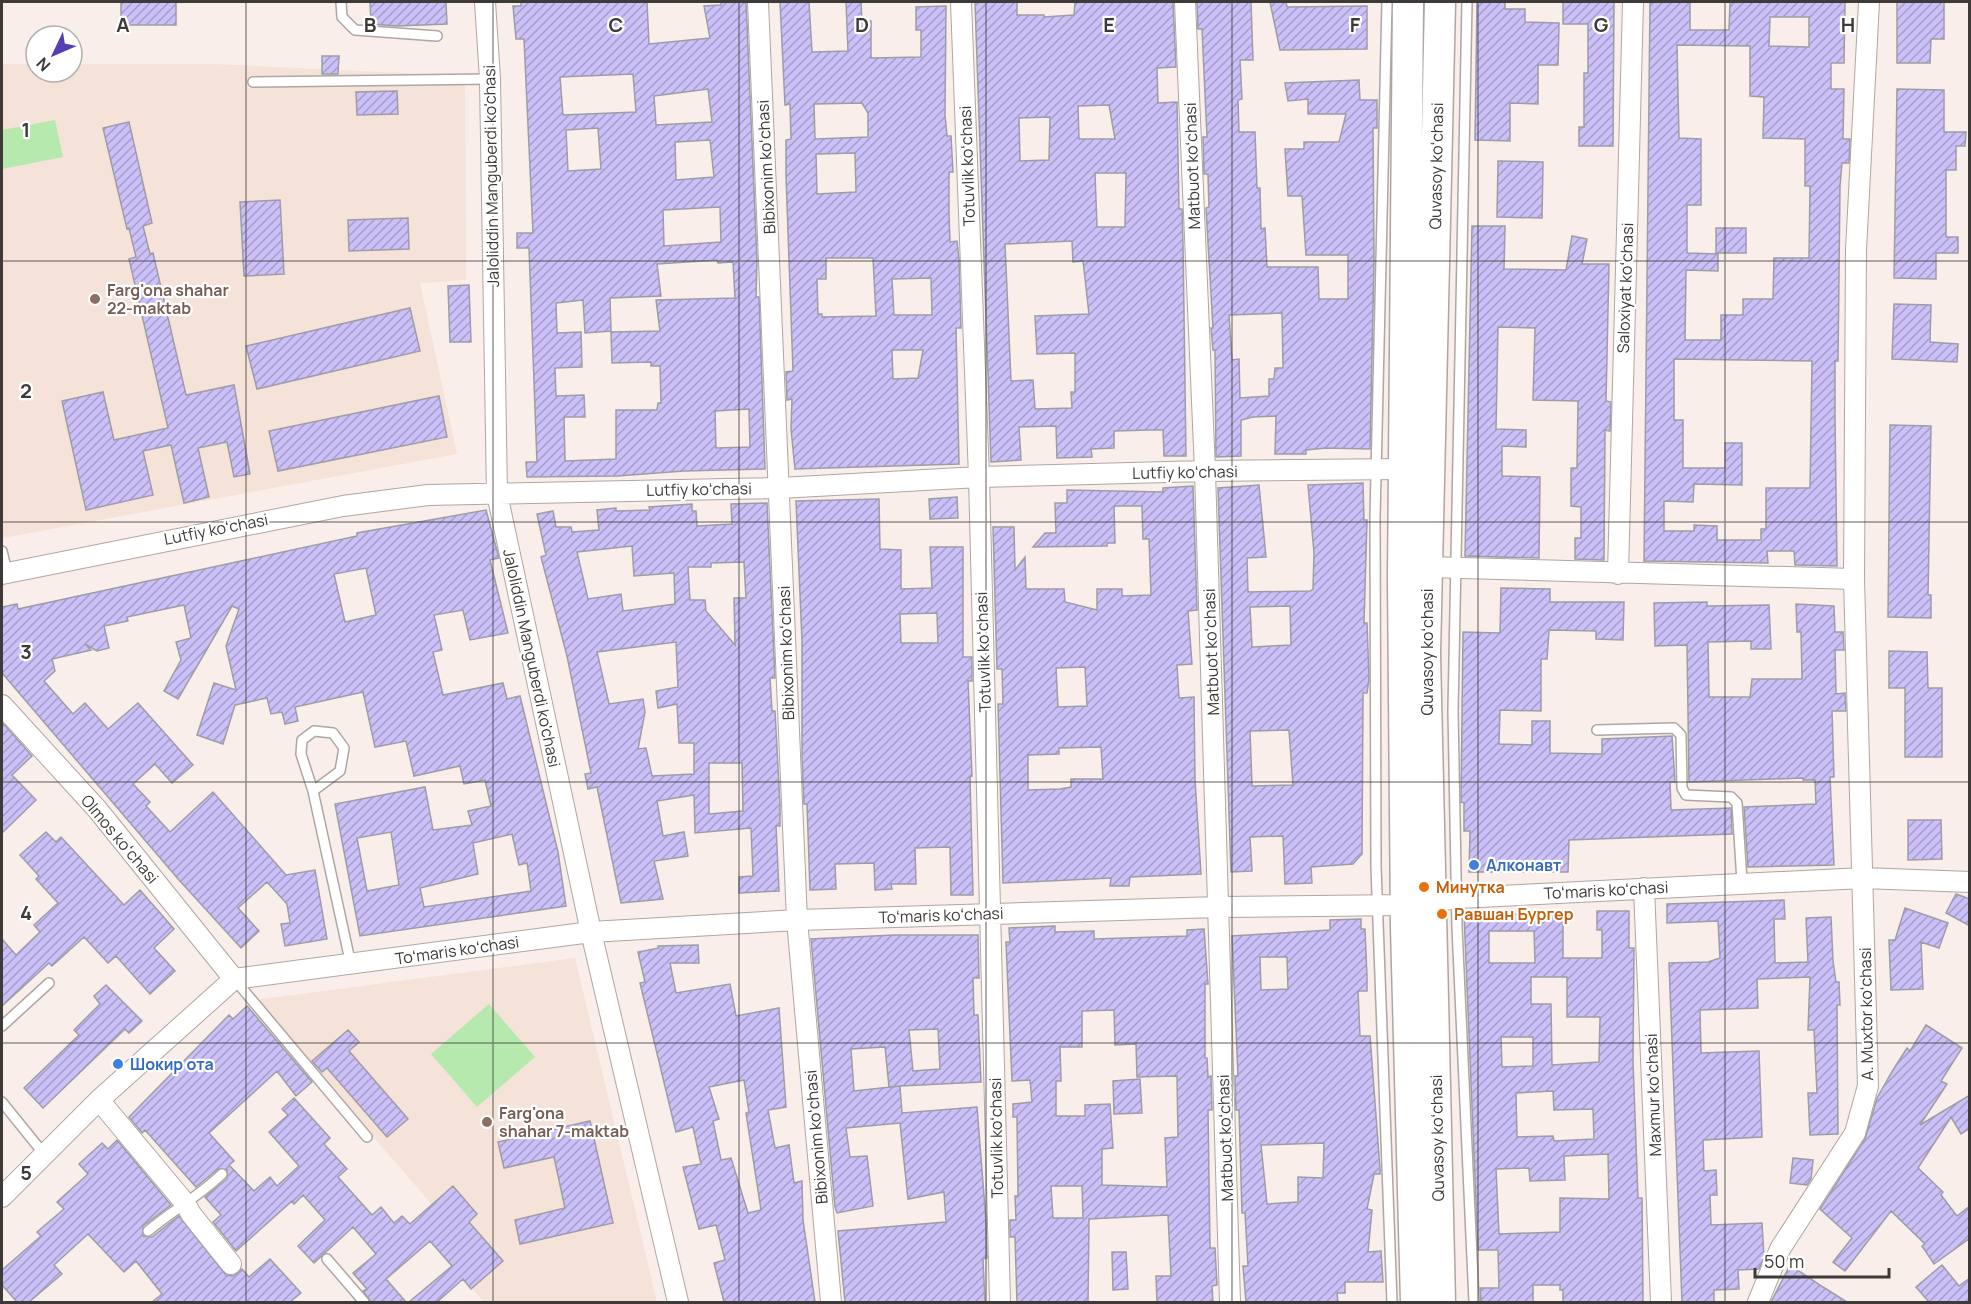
<svg xmlns="http://www.w3.org/2000/svg" width="1971" height="1304" viewBox="0 0 1971 1304" font-family="Manrope,sans-serif">
<style>
.built{fill:#f5e2d9}
.park{fill:#b6e9ad}
.building{fill:url(#building-hatch);stroke:#9e9ca6;stroke-width:1.5;fill-rule:evenodd}
.lines{fill:none;stroke-linecap:round;stroke-linejoin:round}
.service-casing{stroke:#b0a6a1;stroke-width:12}
.minor-casing{stroke:#b0a6a1;stroke-width:22}
.primary-casing{stroke:#b0a6a1;stroke-width:33}
.service{stroke:#fff;stroke-width:9}
.minor{stroke:#fff;stroke-width:20}
.primary{stroke:#fff;stroke-width:30}
.grid{fill:none;stroke:#3e3a38;stroke-width:1.5;stroke-opacity:0.55}
.education-dot{fill:#8d6e63;stroke:#fff;stroke-width:2}
.shop-dot{fill:#3f7fe0;stroke:#fff;stroke-width:2}
.food-dot{fill:#e8710a;stroke:#fff;stroke-width:2}
.labels{text-anchor:middle;stroke-width:4.5;stroke-linejoin:round;paint-order:stroke}
.street-label{font-size:16px;fill:#3e3a38;stroke:#fff}
.education-label{font-size:16px;font-weight:bold;fill:#785e54;stroke:#fff;text-anchor:start}
.shop-label{font-size:16px;font-weight:bold;fill:#366cbe;stroke:#fff;text-anchor:start}
.food-label{font-size:16px;font-weight:bold;fill:#c56008;stroke:#fff;text-anchor:start}
.grid-label{font-size:20px;text-anchor:middle;font-weight:bold;fill:#3e3a38;stroke:#fff;stroke-width:4.5;stroke-linejoin:round;paint-order:stroke}
</style>
<defs>
<pattern id="building-hatch" width="6" height="6" patternUnits="userSpaceOnUse" patternTransform="scale(1.5)"><rect width="6" height="6" fill="#cbc0f8"/><path d="M-1 1l2-2M0 6l6-6M5 7l2-2" fill="none" stroke="#a69dca"/></pattern>
</defs>
<rect width="100%" height="100%" fill="#f9eee9"/>
<!-- built -->
<path class="built" d="M2,64h34v8h36v-8h141l252,12 1,204 -46,3 37,171 -454,84z
M575,958l82,344h-173l-37,-42 19,-16 -211,-244z"/>
<!-- park -->
<path class="park" d="M55,120l8,37 -61,12v-39z
M489,1004l46,53 -58,50 -46,-53z"/>
<!-- building -->
<path class="building" d="M121,2h55v23h-55z
M370,2h76l1,22 -51,2 -25,-2z
M521,2h126l2,42 61,-6 -6,-32 17,-1v-3h25l11,258 -1,37h3l6,172 -81,2 -67,5 -90,1 -1,-15h11l-8,-214h-12v-15h16l-9,-194h-8l-3,-33h8zM633,74l3,38 -73,3 -3,-38zM708,89l4,33 -56,3 -2,-29zM598,128l3,41 -33,2 -2,-41zM710,140l4,37 -38,3 -1,-38zM720,207l1,35 -57,4 -1,-36zM717,260l1,3 15,-1 2,36 -79,2 4,31 -49,1 1,31 39,-1v4h9l1,37h-3l-1,7h-41v49l-51,2 -1,-44h21l-1,-22 -28,1 -1,-28 27,-1 -1,-35 -24,1 -1,-30 27,-3 2,33 26,-2 -1,-33 51,-2 -4,-32zM749,409l1,38 -34,1 -1,-37z
M780,2h29l3,50 36,-1 -2,-49h15l1,19h9v37l50,-1v-27h-5v-23l30,-1 -1,109 2,21h4l2,36h-4v42l1,28 7,-1 2,18 2,69h-5l3,136 -164,5 -4,-40 1,-30 -5,1 -1,-28 7,-1 -7,-195v-36l5,-1 -1,-35 -5,1zM862,103l6,10v24l-53,2 -1,-35zM855,153l1,39 -39,2 -1,-40zM826,258h47l3,58 -54,1v-3h-4l-1,-35h9zM931,278l1,37h-38l-2,-36zM892,350h31l-5,28 -25,1z
M975,2h42v13h27v2l30,-2 1,-13h98l3,65 -19,1 1,35 19,-1 2,107h3l1,35 3,212h-22l-1,-26h-14l-35,1v17l-23,1 1,8 -35,1 -1,-32 -37,1 2,33 -30,2zM1109,105l6,34h-36l-1,-33zM1050,117l-1,43 -29,1 -1,-43zM1095,173h31l-1,54h-28zM1072,241l1,21 10,-1 6,53 -54,2 2,38 38,-1v39h-4l1,16 -37,1 -2,-29 -22,1 -6,-137z
M1197,2h54l2,58h-13l2,39 -4,1 1,32h16l2,56h3l1,41 4,-1 2,39h51l1,32h29v-44h-42l-4,-59h-14l-3,-47h19v-7h35l7,-28h-38v-15l-20,2 -3,-18 74,-3 1,20h17v28h-4l1,132 -4,189 -44,-1 -20,2v4h-31l1,-38 -23,1 -12,3v36l-25,1 -1,-107h-2l-2,-22h2l-7,-120 3,-1 -1,-33h-4l-1,-37h4l-5,-108h-4zM1282,313l1,55h-8l-1,11h-5v17l-29,2 -1,-39 -7,1 -3,-45z
M1270,2h16l1,5 80,-1v43l-87,1z
M1477,2h28v7h20v13l34,1 -1,42h-20v39l-28,-1v38l-35,-1z
M1563,2h51l-1,144h-34v-19h5v-54h4v-49h-25z
M1650,2h40v28h39l1,-28h115l-1,61h-13v26h13l-1,50h7l-1,24h-7l-2,23 -2,175h-3v56l2,149 -42,-1 -1,-14h-27l1,12 -124,-2zM1770,17h39v30l-40,-1zM1677,45l73,1v50l14,1 -1,41 42,1v47h5l-1,72h-35l-1,41h-30v16h-22v25h-36l1,-70 32,1v-17l-31,-1v-48h14v-66l-22,-1zM1674,359l138,2 -2,127h-44v41h-5v11h-44v-14l-23,-1v6h-30v-30l29,1 1,-18 48,1v-42h-17v25h-42v-48h-9z
M1897,2h47v37h-13l-1,24h-33z
M322,56h17l-1,18h-16z
M1897,89l47,1v42h22l-1,14h-9v24h-10v67h12v16h-22v26l-42,-1z
M397,91l1,23 -41,1 -1,-23z
M129,122l23,101 -9,3 7,28 3,-1 33,142 48,-10 16,89 -16,3 -7,-35 -29,6 11,49 -25,6 -13,-58 -28,6 10,44 -67,15 -24,-109 41,-9 11,48 54,-12 -39,-169 7,-2 -7,-29 -2,1 -24,-101z
M1498,161l45,1 -1,56 -45,-1z
M280,200l4,74 -40,2 -4,-74z
M408,218l1,31 -60,2 -1,-31z
M1472,226h33l-1,43 62,1 6,-34 15,3 -5,25h27l-3,137 5,1 -1,29 -5,-1 -1,130 -29,-1v-21h6v-31l-10,-1v-38h6l1,-67 -45,-1 2,-72 -37,-1 -2,102 30,1v17l-24,-1v30l38,1 -1,81 -74,-2z
M1716,228h30v25h-30z
M469,285l2,57h-21l-2,-56z
M1894,304l37,1 -1,37 28,2 -1,18 -65,-3z
M410,308l10,43 -163,38 -11,-43z
M439,396l8,41 -169,34 -9,-40z
M1890,425l41,1 -3,169h3v23l-43,-1z
M1363,483l1,37h3l-3,103h3l2,56 -2,14h-4l-1,161 -9,10 -42,3 1,16 -27,1 -2,-48 -33,1 2,34 -21,1 -13,-384 41,-3 7,72 -19,1 1,34 62,-1 3,-2 1,-36 -6,-68zM1290,606l1,39 -39,2 -2,-40zM1289,730l4,55 -41,1 -2,-55z
M1193,486l4,124 -9,1 4,53 -15,1 2,33 15,-1 1,83 6,94 -71,3 -1,9h-19l1,-8 -108,5 -5,-179h5l-1,-35h-5l-4,-142h21l1,43 10,-13 1,32h38l1,13 32,8v-21h25v7l29,-1 -2,-56h-6l-1,-33h-28l1,37h-8v3l-74,1 12,-14h11l-1,-30h12v-13l96,2v-4zM1085,667l2,39 -29,1 -2,-39zM1101,747l2,32h-32v8l-11,2 -32,1v-35l31,-1v-6z
M957,497l1,21 -28,1 -1,-20z
M879,499l1,50 21,1v39l31,-1 -2,-41h33v110h9v24h-4l4,95 -2,1 3,118h-22l-1,-48 -35,1 1,36h-25l1,5 -17,1 -1,-27 -39,1 1,25 -26,1 -3,-86h-3l-2,-45v-118l-6,-140zM937,613l1,30h-37l-1,-29z
M767,503l8,175h-5l2,33h3l5,94v21h-4l3,65 -40,2v-16l14,-1 -2,-48 -56,5 -1,-38 -37,6 6,35 21,-4 4,24 -34,5 9,38 -42,4 -24,-116 -9,2 -3,-15 6,-1 -24,-117 -26,-99 5,-2 -9,-41 16,-3 3,16h15l1,5 27,-2 -2,-20 19,-2v3l34,-1 -1,-3 43,-3v7h4l1,15 35,-2 -1,-20zM632,546l2,30 40,-3 1,31 -52,7 -2,-17 -33,5 -11,-47zM744,562l2,36h-12l1,47 -29,-34 -1,-11h-15l-2,-33h23v-4zM676,642l2,45 -22,4 2,17 19,-4 2,39h15v31l-42,2 -6,-28 -8,1 7,-37 -2,-13 -34,5 -12,-52zM709,763h33l1,48 -34,3z
M486,510l13,48 -9,2 18,73 -38,7 -7,-30 -29,5 8,35 -9,2 10,43 60,-12 4,16 13,-3 38,156 8,54 -206,30 -25,-132 90,-17 8,43 39,-5 -4,-14 23,-5 -6,-26 -21,4 -4,-18 -46,10 -8,-35 -31,6 -12,-55 -68,15 3,14 -13,3 -3,-12 -11,2 -4,-16 -32,7 -12,39 -26,-9 17,-52 22,7 -10,-44 13,-37 -7,-3 -54,93 -14,-8 17,-31 -5,-18 15,-4 -7,-33 -57,12 1,4 -24,5 5,22 -12,3 -12,-7 6,6 -39,9 3,12 -11,10 29,33 12,-11 23,26 30,-26 55,62 -21,18 -17,-19 -22,20 17,18 -4,4 24,26 43,-40 73,83 29,-5 12,69 -42,7 -4,-22 9,-1 -3,-19 -20,-22 -29,26 21,23 -18,17 -62,-68 -177,-207v-66l15,-3 1,5 339,-73v-3zM366,568l10,47 -31,7 -11,-48zM391,832l8,53 -32,6 -10,-53zM512,834l7,31 8,-2 4,28 -107,16 -4,-19 58,-14 -5,-31z
M1501,588l49,1v13h74l-1,38 -27,-1v-8l-47,-1 -2,29h-6v52l-41,-1 -1,34 33,1v-24h18v32l52,1v-15l70,-3 3,46h-5l1,28 60,-2 1,26 -163,6 -1,32h-99l1,-41h-6v-28l-3,-1 2,-170 37,1z
M1707,602v4l62,-1 2,44h-20v-8l-43,1 1,55h41l2,-18h50l-1,-47h-4l-1,-28 38,2 1,26h8l1,18h-9l1,44 9,-1 1,18h-14l2,66h-4l4,88 -86,2 -4,-60 72,-3 -1,-24h-12v-2l-114,4 -2,-137 -32,1 -1,-43z
M1889,651l38,1 1,36h14v69h-37v-69h-16z
M2,722l30,34 -20,19 24,25 -34,33z
M1908,820h33l1,39 -34,1z
M46,832l10,10 5,-5 63,68 16,-15 34,39 -20,19 21,23 -25,23 -34,-38 -8,7 -24,-26 -32,29 -3,-3 -47,43v-67l14,16 24,-23 -6,-7 24,-22 -22,-24 3,-3 -19,-21z
M1956,894l14,5v27l-24,-13z
M1784,900l1,19h-11l1,44 33,-1 -2,-44 25,-1 2,44 3,21h3l1,23h-3l1,129 -28,1 -2,-42h9l-3,-63h-6l2,-53 -53,2 1,29 -58,2 1,43 58,-2 3,86 -59,3 1,31 12,-1 1,25h-7l1,30 51,-2 2,34 -5,12 -21,1 1,19 -25,1v12h-32l-13,-339 39,-1 12,-4 -2,-37 -51,2v-19z
M1905,908l43,15 -9,25 -18,-6 2,47 -32,1 -2,-50h6z
M1597,911h32v37h5l-1,113 5,137h4l1,104h-80v-12h-3v-5h-27v17h-52l-1,-14h19l-1,-38h-20l-14,-336h99v44h39v-28h-5zM1489,931h45l1,32h-46zM1531,977h36v40h33l-1,45 -47,3 -1,-61h-20zM1501,1037h32v29l-31,1zM1553,1091l1,19 39,-1 1,30 -40,2 -1,-5 -36,1 -1,-44zM1608,1154l1,45 -49,-1v34l-61,2 -3,-65 33,-1 1,13 35,-1 -1,-24z
M1361,919v10h4l2,48v14h-9l2,45h10l10,133v5h-6l-7,35 5,1 -4,42 13,-1 2,31h-38v11h-8l1,9h-92l-3,-36h5l-3,-53h-3l-3,-103h-3l-1,-34h3l-6,-140 98,-6v-10zM1260,957h27l1,32 -27,1zM1324,1143l-1,35 -25,-1v25l-31,2 -6,-59z
M1055,926v6l39,-1v8l93,-3v-6l17,-1 4,55h-3v74h2l1,19 3,-1 1,34h-4l2,138h5l2,37 -5,1 1,16h-56l-1,-26h15l-3,-61 -79,4 -1,83h-71l-2,-65h-5v-17h6l-1,-24h3l-1,-79h-4v-13l19,-2 -2,-22 -18,1 -6,-139h4l-1,-14zM1114,1010l1,35 21,-1 1,33 40,-1 1,61 -13,1 2,49 -65,-2v-36l11,-1 -3,-44 -25,1v11h-29v-35h5l-1,-34h22v-36zM1051,1186h31l1,32h-30z
M895,935h83l1,43h-6l1,37h4l3,67 -81,4 2,27 75,-6 9,114 1,37 -4,1 2,43h-140l-7,-71 108,-9 -2,-30 -36,7 -8,-76 -54,5 4,29 17,-1 6,50 -36,7 -2,-6 -24,-268zM938,1029l2,40 -27,2 -4,-41zM885,1047l4,40 11,-1 -46,5 -3,-42z
M698,945l1,18h-29l6,30 54,-9 6,32 43,-8 7,99 -18,3 7,38 14,-3 5,38 8,-2 1,39 12,82h-91l-10,-39 11,-3 -9,-35 -17,4 -16,-62 18,-3 -8,-37 -17,5 -36,-149 5,-1 -7,-30 21,-4 -1,-2zM744,1080l5,32 -3,1 15,97 -13,3 -17,-55 -10,2 -8,-39 6,-2 -10,-32z
M106,985l36,36 -13,12 -4,-4 -82,79 -19,-20 55,-53 -5,-5 26,-26 -6,-8z
M247,1006l65,76 -16,14 -19,-25 -68,62 25,28 -5,4 25,26 16,-14 7,9 22,-20 -30,-34 19,-17 -6,-6 12,-11 36,40 -6,6 23,25 -9,8 34,38 9,-8 13,16 8,-7 8,8 43,-38 24,28 -8,8 34,39 -32,28 -8,-10 -26,23h-28l43,-36 -22,-25 -44,38 20,23h-35l-8,-11 4,-2 -14,-16 23,-19 -23,-27 -39,36 -16,-17 27,-26 -22,-25 -9,9 -2,-3 -56,50 -23,-29 8,-7 -16,-18 22,-18v-9l-9,-1 -22,18 -51,-57 -3,3 -13,-16 100,-102 4,4z
M1926,1025l36,23 -21,33 6,3 -27,41 50,-30v33l-9,6 -10,-17 -33,51 25,24 -2,3 16,21 13,-10v32l-36,26 -12,-18 3,-2 -34,-33 -46,60 -12,-9 19,-24 -32,-29 45,-70 12,-41 16,-28 14,-22 3,3z
M348,1030l11,12 -10,9 59,68 -21,18 -60,-69 -5,4 -10,-11z
M1140,1079l2,34 -28,1 -1,-33z
M590,1121l23,102 -93,21 -5,-24 50,-12 -11,-51 -50,11 -6,-26z
M117,1140l54,65 -28,21v10l9,1 27,-21 47,59 7,1 9,-7 7,8 21,-18 31,34 -11,9h-138l10,-8 -26,-33 -12,11 -36,-38 -34,31 8,9 -33,28h-12l-15,-17v-15l39,-34 -4,-4 27,-23 -7,-7 31,-28 -9,-10 23,-21 6,6z
M1793,1158l20,2 -2,19 -4,6 -17,-2z
M1112,1252h14l2,37 -15,1z
M1790,1265l33,22 24,15h-76z
M1942,1265l17,21 11,-8v24h-41l-13,-15z"/>
<g class="lines">
<!-- service casing -->
<g class="service-casing">
<path id="service" d="M341,2l1,15 13,13 82,6
M1387,2l-12,515 1,350 16,435
M1467,2l-14,709 4,216 17,375
M253,82l237,-3
M2,551l5,21
M1597,730l77,-2 7,7 1,53 4,7 45,2 6,6 5,79
M313,791l27,-20 4,-23 -11,-15 -19,-2 -12,9 -1,14 12,37 38,174
M235,980l132,157
M2,1026l47,-43
M2,1102l42,52
M148,1231c25,-21 50,-34 74,-57
M327,1259l37,43"/>
</g>
<!-- minor casing -->
<g class="minor-casing">
<path id="minor" d="M485,2l5,77 7,415 94,438 87,370
M758,2l39,918 34,382
M961,2l18,475 21,825
M1185,2l20,469 25,831
M1426,567l428,12
M2,574l341,-68 85,-11 352,-7 199,-11 226,-6 200,-2
M1618,574l15,-572
M2,705l95,104 137,170
M1644,888l17,414
M99,1100l86,103 6,11 40,50
M2,1197l97,-97 135,-121 357,-47 206,-12 421,-13 188,-2 52,-7 405,-20 107,4
M1758,1302l22,-53 75,-116 13,-47 -14,-507 2,-329 13,-248"/>
</g>
<!-- primary casing -->
<g class="primary-casing">
<path id="primary" d="M1408,2l-5,577 3,348 10,375
M1440,2l-15,652 15,648"/>
</g>
<!-- service -->
<use href="#service" class="service"/>
<!-- minor -->
<use href="#minor" class="minor"/>
<!-- primary -->
<use href="#primary" class="primary"/>
</g>
<!-- grid -->
<path class="grid" d="M246,2v1300M493,2v1300M739,2v1300M986,2v1300M1232,2v1300M1478,2v1300M1725,2v1300M2,261h1968M2,522h1968M2,782h1968M2,1043h1968"/>
<!-- markers -->
<g class="education-dot">
<circle cx="95" cy="299" r="6"/>
<circle cx="487" cy="1122" r="6"/>
</g>
<g class="shop-dot">
<circle cx="1474" cy="865" r="6"/>
<circle cx="118" cy="1064" r="6"/>
</g>
<g class="food-dot">
<circle cx="1424" cy="887" r="6"/>
<circle cx="1442" cy="914" r="6"/>
</g>
<g class="labels">
<!-- street labels -->
<g class="street-label">
<text transform="translate(967 166) rotate(-92)" y="6">Totuvlik koʻchasi</text>
<text transform="translate(1192 166) rotate(-92)" y="6">Matbuot koʻchasi</text>
<text transform="translate(1436 166) rotate(-89)" y="6">Quvasoy koʻchasi</text>
<text transform="translate(766 167) rotate(-93)" y="6">Bibixonim koʻchasi</text>
<text transform="translate(491 176) rotate(-91)" y="6">Jaloliddin Manguberdi ko'chasi</text>
<text transform="translate(1625 288) rotate(-88)" y="6">Saloxiyat koʻchasi</text>
<text transform="translate(1185 472) rotate(-1)" y="6">Lutfiy koʻchasi</text>
<text transform="translate(699 489) rotate(-1)" y="6">Lutfiy koʻchasi</text>
<text transform="translate(216 529) rotate(-11)" y="6">Lutfiy koʻchasi</text>
<text transform="translate(983 652) rotate(-92)" y="6">Totuvlik koʻchasi</text>
<text transform="translate(1211 652) rotate(-92)" y="6">Matbuot koʻchasi</text>
<text transform="translate(1427 652) rotate(-90)" y="6">Quvasoy koʻchasi</text>
<text transform="translate(786 653) rotate(-92)" y="6">Bibixonim koʻchasi</text>
<text transform="translate(532 658) rotate(78)" y="6">Jaloliddin Manguberdi ko'chasi</text>
<text transform="translate(120 839) rotate(50)" y="6">Olmos koʻchasi</text>
<text transform="translate(1606 890) rotate(-3)" y="6">Toʻmaris koʻchasi</text>
<text transform="translate(941 915) rotate(-2)" y="6">Toʻmaris koʻchasi</text>
<text transform="translate(457 950) rotate(-8)" y="6">Toʻmaris koʻchasi</text>
<text transform="translate(1866 1014) rotate(-91)" y="6">A. Muxtor koʻchasi</text>
<text transform="translate(1653 1095) rotate(-92)" y="6">Maxmur koʻchasi</text>
<text transform="translate(816 1137) rotate(-95)" y="6">Bibixonim koʻchasi</text>
<text transform="translate(996 1138) rotate(-91)" y="6">Totuvlik koʻchasi</text>
<text transform="translate(1225 1138) rotate(-92)" y="6">Matbuot koʻchasi</text>
<text transform="translate(1437 1138) rotate(-91)" y="6">Quvasoy koʻchasi</text>
</g>
<!-- education labels -->
<g class="education-label">
<text x="107" y="296">Farg'ona shahar<tspan x="107" dy="18">22-maktab</tspan></text>
<text x="499" y="1119">Farg'ona<tspan x="499" dy="18">shahar 7-maktab</tspan></text>
</g>
<!-- shop labels -->
<g class="shop-label">
<text x="1486" y="871">Алконавт</text>
<text x="130" y="1070">Шокир ота</text>
</g>
<!-- food labels -->
<g class="food-label">
<text x="1436" y="893">Минутка</text>
<text x="1454" y="920">Равшан Бургер</text>
</g>
</g>
<g class="grid-label">
<text x="123" y="32">A</text>
<text x="370" y="32">B</text>
<text x="616" y="32">C</text>
<text x="862" y="32">D</text>
<text x="1109" y="32">E</text>
<text x="1355" y="32">F</text>
<text x="1601" y="32">G</text>
<text x="1848" y="32">H</text>
<text x="26" y="137">1</text>
<text x="26" y="398">2</text>
<text x="26" y="659">3</text>
<text x="26" y="920">4</text>
<text x="26" y="1180">5</text>
</g>
<!-- border -->
<rect width="1971" height="1304" fill="none" stroke="#3e3a38" stroke-width="6"/>
<!-- north arrow -->
<g transform="translate(54 54) rotate(226)"><circle r="28" fill="#ffffff" stroke="#b2b0af" stroke-width="1.5"/>
<path d="M0-4.5L10 22L0 15L-10 22Z" fill="#573cb4"/>
<text y="-9" font-size="16" font-weight="bold" text-anchor="middle" fill="#3e3a38">N</text>
</g>
<!-- scale -->
<path d="M1755 1268v9h134v-9" fill="none" stroke="#3e3a38" stroke-width="3"/>
<text x="1764" y="1268" font-size="18" fill="#3e3a38" stroke="#ffffff" stroke-width="4.5" paint-order="stroke">50 m</text>
</svg>
